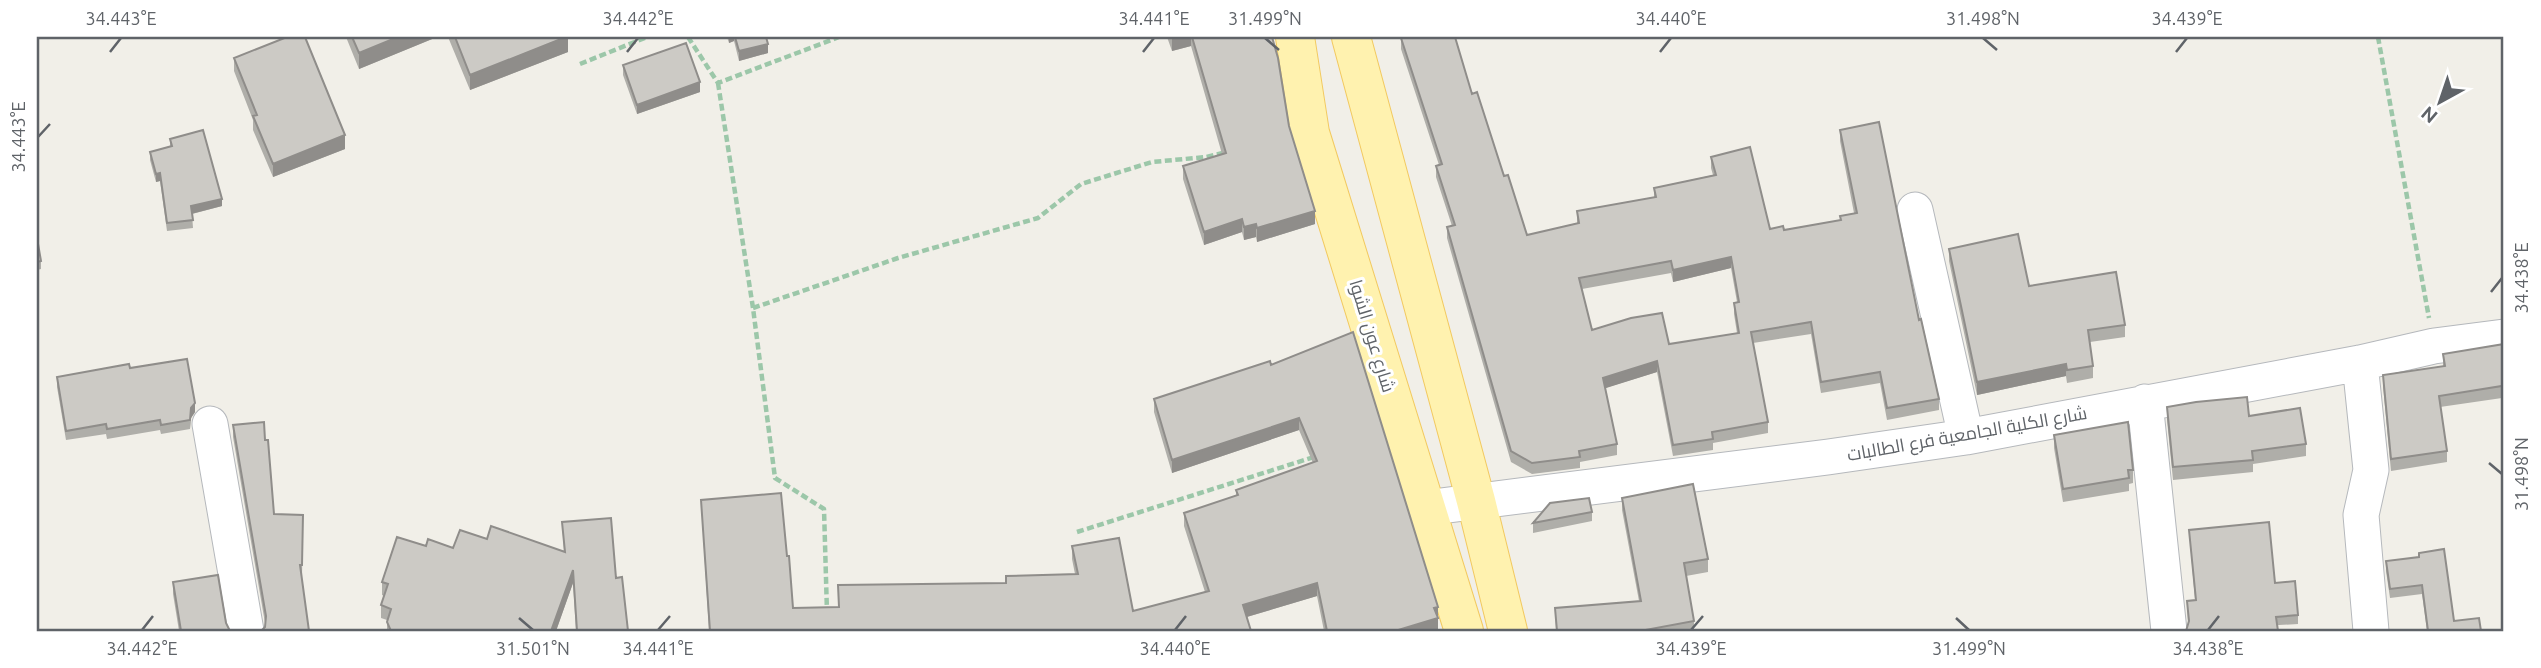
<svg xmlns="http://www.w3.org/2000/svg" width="2541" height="668" viewBox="0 0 2541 668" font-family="Ubuntu,Cairo,sans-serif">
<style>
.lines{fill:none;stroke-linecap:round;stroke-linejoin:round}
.minor-casing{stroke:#b5b8bc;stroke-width:37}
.major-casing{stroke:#f2c960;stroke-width:40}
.path{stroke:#9cc7a9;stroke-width:4.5;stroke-dasharray:7 3.5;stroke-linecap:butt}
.minor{stroke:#fff;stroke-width:35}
.major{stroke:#fff2af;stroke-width:38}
.wall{fill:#afaea9;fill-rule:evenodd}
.shaded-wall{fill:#8f8d8a}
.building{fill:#cccac5;stroke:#8f8d8a;stroke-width:2;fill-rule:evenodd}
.ticks{fill:none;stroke:#5f6368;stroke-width:2.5}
.labels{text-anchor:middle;stroke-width:6;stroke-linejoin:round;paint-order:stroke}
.street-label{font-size:18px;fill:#5f6368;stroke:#fff}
.neatline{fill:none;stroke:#5f6368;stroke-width:2.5}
.ticks-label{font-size:18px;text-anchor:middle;fill:#5f6368}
</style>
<rect width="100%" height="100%" fill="#f1efe8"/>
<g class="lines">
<!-- minor casing -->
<g class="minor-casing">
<path id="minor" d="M1915,210l51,227
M2360,363l11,107 -10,45 10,116
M2145,402l24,229
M210,424l36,207
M1425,508l403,-51 138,-20 394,-74 74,-17 70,-9"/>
</g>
<!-- major casing -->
<g class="major-casing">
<path id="major" d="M1295,37l15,96 154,498
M1351,37l125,464 32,130"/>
</g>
<!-- path -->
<path class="path" d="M688,37l30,46 121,-46
M2378,37l51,281
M580,64l67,-27
M718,83l35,225 22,170 49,31 3,104
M753,308l145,-50 140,-40 43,-34 71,-22 54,-5 21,-5
M1077,532l237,-75"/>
<!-- minor -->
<use href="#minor" class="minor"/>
<!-- major -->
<use href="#major" class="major"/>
</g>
<!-- wall -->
<path class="wall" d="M346,37h91l-78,32z
M448,37h120v15l-98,38z
M727,37h39l2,16 -29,8 -5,-20 -5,2z
M1167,37h105l17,89 26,98 -58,18 -1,-5 -12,3 -2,-8 -38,13 -21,-66v-13l39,-12 -31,-108 -19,5z
M1401,38l71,56 55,141 50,-12v-12l77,-14v-9l59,-13 -2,-7v-11l59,72 14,1 56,-10v-4l14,-3 -14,-72v-11l79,190 20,79v11l-52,10 -7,-37 -59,10 -10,-59 -58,9 15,79v11l-55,10v7l-40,6 -16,-84 -52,16 12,56v11l-37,7v6l-48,6 -21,-12 -64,-224v-11l5,-1 -16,-49v-11l3,-1 -38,-116zM1731,268l6,34 -3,1v11l3,19 -68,11 -77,-14 -10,-41 89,-16 2,9z
M234,58l111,91 -72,28 -20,-47v-10l-19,-49z
M623,65l77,27 -63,22 -14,-39z
M170,139l52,67 -30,8 1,14 -26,3 -7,-50 -4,1 -6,-22v-8l20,-6z
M37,238l4,23v8l-4,1z
M1949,249l80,37 96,39v12l-35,5 3,24v12l-26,5 -1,-7 -89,19 -28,-134z
M2504,344v65l-2,-11 -62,9 7,44v11l-56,9 -8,-85v-11l60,-9v-12z
M1271,365l167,242v24h-114l-7,-35 -70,21 4,14h-542l-8,-131 92,108 46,-1 167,-24 69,-9 -3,-15v-13l61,65 72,-19 -21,-66v-13l52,-17v-6l77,-27 -14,-33 -127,43 -18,-61v-13z
M130,368l65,44 -4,6 -1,11 -29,5 -1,-4 -53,9 -1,-5 -40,6 -9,-53v-10z
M2167,407l82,9 57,28v12l-53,8v8l-80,8 -6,-60z
M233,425l32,15 9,74 29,1 -1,62 -37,50v-4l-32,-186z
M2054,435l79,35v13l-4,1v7l-66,11 -9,-54z
M1622,498l86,61v13l-22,4 8,45v10h-138l-1,-23 84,-7 -17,-91z
M1592,512v9l-59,12v-10z
M562,522l54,56 12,53h-52l-3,-48 -17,48h-169v-11l-6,-2v-13l3,-9 -2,-1v-13l44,-36 27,2 34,-9 77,13z
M2189,530l86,53 23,32v9l-110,6v-6l-1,-23 8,-1z
M2419,553l35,68 27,10h-54l-5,-37 -32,4 -4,-27v-10l33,-4z
M173,582l53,41 4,8h-51l-6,-37z"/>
<!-- shaded-wall -->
<path class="shaded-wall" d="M398,37h39l-78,32v-16z
M566,37h2v15l-98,38v-15z
M729,37h5v4l-5,2z
M1176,37h15v9l-19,5v-13z
M768,44v9l-29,8v-10z
M700,82v10l-63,22v-9z
M345,135v14l-72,28v-13z
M160,173v8l-4,1v-8z
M222,199v7l-31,8v-8z
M1315,211v13l-58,18v-14z
M1242,219v13l-38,13v-13z
M1256,224v13l-12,3v-13z
M1731,257v11l-58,14v-12z
M1657,361v11l-54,17v-11z
M2066,364v12l-89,19v-13z
M195,403v9l-4,6 -1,11 1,-21z
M1299,418v12l-127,43v-13z
M573,570v13l-17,48h-5z
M1317,583v13l-74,22v-13z
M1438,607v24h-43l39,-23z"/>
<!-- building -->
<path class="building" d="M287,37h18l40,98 -72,29 -20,-48 4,-1 -23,-57z
M352,37h46l-39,16z
M455,37h111l-96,38z
M735,37h31l2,7 -29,7z
M1192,37h80l6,21 11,68 26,85 -58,17 -1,-4 -12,3 -2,-8 -38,13 -21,-66 43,-13z
M1406,37h49l17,57 5,-2 27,84 4,-1 19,60 52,-12 -2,-12 79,-14 -2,-9 62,-13 -5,-18 39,-10 20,82 13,-3 1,4 57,-10 -1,-4 17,-3 -17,-83 39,-8 40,198 2,-1 18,80 -52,9 -7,-36 -59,10 -10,-60 -60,10 17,90 -56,10 1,7 -40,6 -16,-84 -54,17 14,66 -38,7 1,6 -48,6 -21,-12 -64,-224 8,-2 -19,-59 6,-2 -41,-126zM1731,257l8,45 -5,1 5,30 -70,11 -7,-31 -31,5 -39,12 -13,-52 92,-17 2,9z
M686,43l14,39 -63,23 -14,-40z
M203,130l19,69 -31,7 2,14 -26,3 -7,-50 -4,1 -6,-22 22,-6 -2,-7z
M2018,234l11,52 87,-14 9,53 -37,5 5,36 -26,4 -1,-6 -89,18 -28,-133z
M37,238l4,23 -4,1z
M1353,332l85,275 -4,1 4,10 -43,13h-68l-10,-48 -74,22 8,26h-541l-9,-131 80,-7 6,63h2l4,52 46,-1 -1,-22 168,-2v-7l72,-2 -6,-28 47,-8 14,73 76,-20 -25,-78 54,-18 -2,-5 81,-29 -18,-43 -127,42 -18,-61 116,-38 1,4z
M2504,344v54l-2,-12 -63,10 8,55 -56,8 -8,-84 62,-9 -2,-12z
M187,359l8,44 -4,5 -1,12 -29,5 -1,-5 -53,9 -1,-5 -40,7 -9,-54 72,-13 1,4z
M2247,397l2,19 51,-8 6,36 -54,7 1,9 -80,7 -6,-60 29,-5z
M264,422l1,18h3l6,74 29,1 -1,50h-2l9,66h-48l4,-4 1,-11 -33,-191z
M2128,422l5,48h-5l1,8 -66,11 -9,-54z
M1693,484l15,75 -24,4 10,58 -49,9v1h-88l-2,-23 86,-7 -19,-103z
M1589,498l3,14 -59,11 17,-20z
M611,518l5,60 6,-1 6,54h-51l-4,-61 -22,61h-160l-4,-9 4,-13 -10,-4 7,-21 -6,-2 15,-45 29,9 2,-7 25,9 7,-18 27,9 4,-13 74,26 -3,-30z
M2269,522l6,61 20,-2 3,34 -22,2 2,14h-92l3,-10 -2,-20 9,-1 -7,-70z
M2444,549l10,72 25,-3 2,13h-53l-6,-46 -32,4 -4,-28 33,-4v-4z
M218,575l8,48 4,8h-49l-8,-49z"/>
<!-- ticks -->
<path class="ticks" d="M1265,38l14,12M1983,38l14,12M110,52l11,-14M627,52l11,-14M1143,52l11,-14M1660,52l11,-14M2176,52l11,-14M38,137l12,-13M2491,292l11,-14M2489,463l13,11M519,618l14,12M1956,618l13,12M142,630l11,-14M658,630l12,-14M1175,630l11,-14M1691,630l12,-14M2208,630l11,-14"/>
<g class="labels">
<!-- street labels -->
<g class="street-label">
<text transform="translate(1372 336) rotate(73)" y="6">شارع عون الشوا</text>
<text transform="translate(1967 434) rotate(-10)" y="6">شارع الكلية الجامعية فرع الطالبات</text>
</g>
</g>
<!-- border -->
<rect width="2541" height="668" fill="none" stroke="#ffffff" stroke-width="77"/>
<!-- north arrow -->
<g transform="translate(2440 102) rotate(220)" stroke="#ffffff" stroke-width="5" paint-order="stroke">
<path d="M0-5L12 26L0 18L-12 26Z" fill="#5f6368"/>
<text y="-10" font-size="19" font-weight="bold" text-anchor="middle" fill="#5f6368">N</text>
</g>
<rect x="38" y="38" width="2464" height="592" class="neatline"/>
<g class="ticks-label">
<text x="121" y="25">34.443°E</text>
<text x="638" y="25">34.442°E</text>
<text x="1154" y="25">34.441°E</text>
<text x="1265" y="25">31.499°N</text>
<text x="1671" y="25">34.440°E</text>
<text x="1983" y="25">31.498°N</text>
<text x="2187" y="25">34.439°E</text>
<text transform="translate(19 137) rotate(-90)" y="6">34.443°E</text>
<text transform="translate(2522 278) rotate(-90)" y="6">34.438°E</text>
<text transform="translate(2522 474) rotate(-90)" y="6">31.498°N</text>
<text x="142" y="655">34.442°E</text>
<text x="533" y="655">31.501°N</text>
<text x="658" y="655">34.441°E</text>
<text x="1175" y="655">34.440°E</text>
<text x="1691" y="655">34.439°E</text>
<text x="1969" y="655">31.499°N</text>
<text x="2208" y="655">34.438°E</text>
</g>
</svg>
